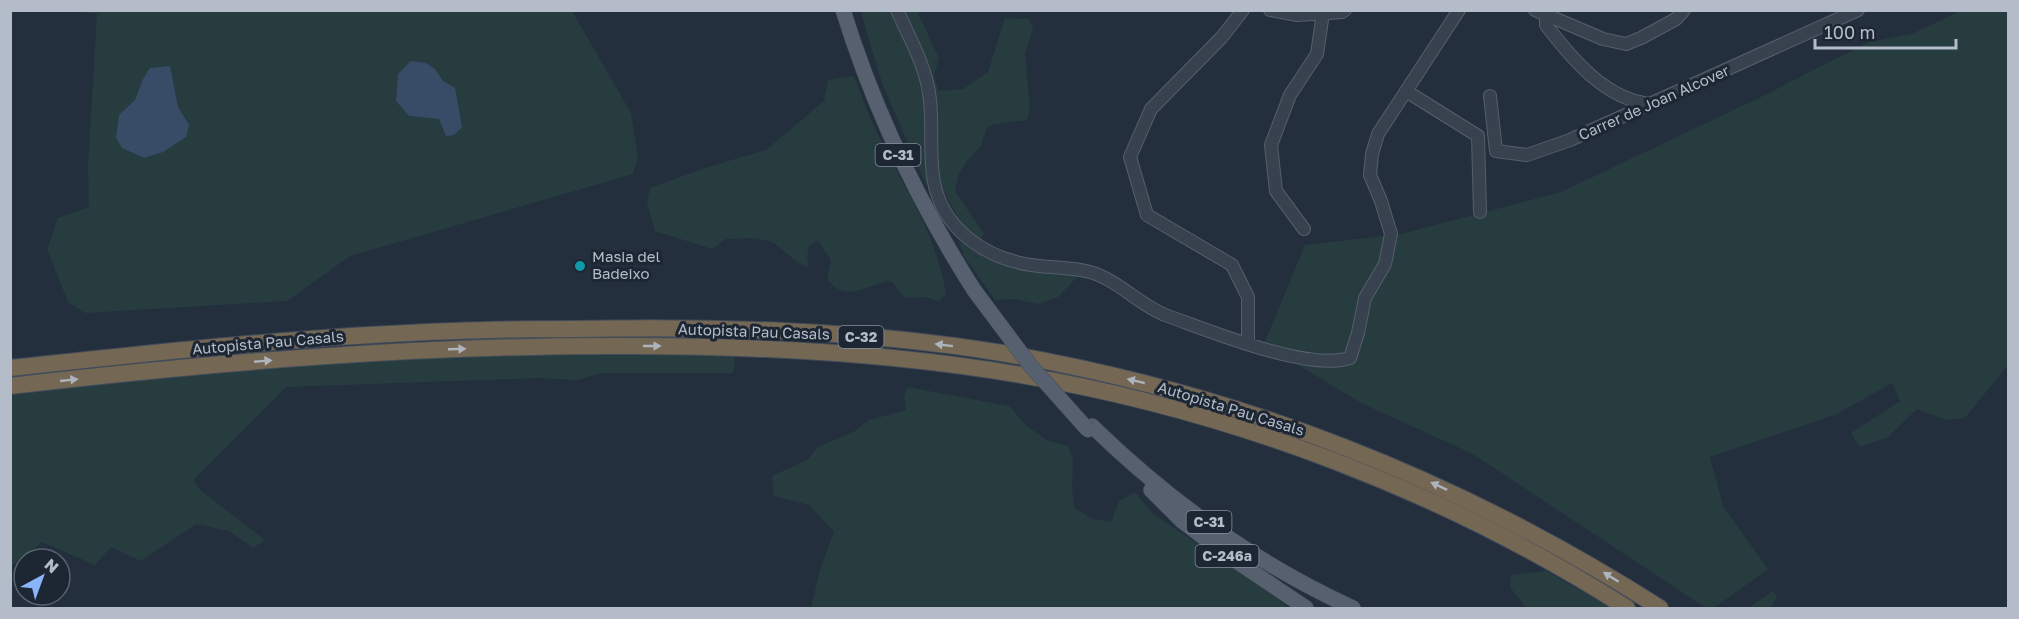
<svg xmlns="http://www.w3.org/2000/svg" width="2019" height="619" viewBox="0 0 2019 619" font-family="'Golos Text',sans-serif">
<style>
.green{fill:#263c3f}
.water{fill:#394c67}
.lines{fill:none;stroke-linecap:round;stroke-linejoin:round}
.minor-casing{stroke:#565f6c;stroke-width:14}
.major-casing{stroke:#414a57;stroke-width:16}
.highway-casing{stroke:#434c59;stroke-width:18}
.minor{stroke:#38414e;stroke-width:12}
.major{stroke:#56606e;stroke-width:15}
.highway{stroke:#746855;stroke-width:16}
.major-bridge-casing{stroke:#414a57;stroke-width:16;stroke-linecap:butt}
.major-bridge{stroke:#56606e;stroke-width:15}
.oneway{fill:#aeb4bd}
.culture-dot{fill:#0f9aa8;stroke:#1d2633;stroke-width:2}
.labels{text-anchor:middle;stroke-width:6;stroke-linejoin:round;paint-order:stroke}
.shield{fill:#1d2633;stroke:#878f9c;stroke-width:1.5}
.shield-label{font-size:14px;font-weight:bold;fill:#b4bcc9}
.street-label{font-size:15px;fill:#b4bcc9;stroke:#1d2633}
.poi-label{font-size:15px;fill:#b4bcc9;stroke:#1d2633;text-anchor:start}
</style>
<rect width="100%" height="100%" fill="#242f3e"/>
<!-- green -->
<path class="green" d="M77,11h495l59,102 7,44 -5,17 -283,82 -63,45 -202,12 -17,-11 -21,-53 11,-31 31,-11 -1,-42 9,-151z
M865,11h52l22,47 -5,18 5,15 24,-2 25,-17 17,-54 24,1 4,10 -8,24 5,58 -3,9 -34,4 -6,4 -7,19 -13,14 -9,15 -3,15 29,43 -4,6c-20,-15 -27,-30 -37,-52l-18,-5 -43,-100 -21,-70z
M1960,11h48v354l-43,53 -19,2 -29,-11 -29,28 -28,10 -9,-14 49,-32 -8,-18 -55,31 -127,43 13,49 45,63 -54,39h-8l-233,-154 -112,-51 -97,-59 41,-99 96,-11 160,-42 202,-96 106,-54 43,-8z
M854,76c8,21 16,43 26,63 26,51 58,99 66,156l-7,6 -14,-4 -20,1 -14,-17c-17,1 -36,17 -53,8 -4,-2 -8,-7 -11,-10l4,-19 -13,-19 -9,5 -2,11 2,11 -12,-6 -24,-20 -19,-4 -28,1 -14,10 -57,-18 -8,-28 3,-15 58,-21 58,-17 58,-49 4,-21z
M958,241l29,18 25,9 66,8 -20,21 -19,7 -27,-5 -17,1 -31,-44z
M523,354l212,1 -2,18h-131l-24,7 -38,-2 -254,9 -93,93 6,9 66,51 -12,8 -24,-17 -33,-7 -55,37 -30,-14 -16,18 -53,-23 -31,24v-171c169,-25 341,-32 512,-41z
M908,387l101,19 18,20 21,15 20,5 5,14 -1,25 2,23 19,11 18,3 8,-21 16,-9 17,21 118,80 19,15h-478l9,-39 14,-37 -25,-27 -35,-9 -2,-20 35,-16 11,-13 37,-16 14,-11 37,-10 -2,-14z
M1546,571l66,37h-86l-16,-21 1,-12z
M1773,591l4,6 -7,11h-22z"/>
<!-- water -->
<path class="water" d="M411,61l15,2 9,6 8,12 12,7 7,39 -8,8 -8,1 -7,-17 -30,-3 -13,-15 2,-27z
M170,66l8,41 11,18 -3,12 -23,15 -19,6 -22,-10 -6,-10 3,-23 16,-15 8,-21 7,-11z"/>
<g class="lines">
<!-- minor casing -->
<g class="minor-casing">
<path id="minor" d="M897,10c13,29 30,58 33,90 3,27 -1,55 4,82 9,48 52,76 97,83 20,3 40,2 59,7 28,8 48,32 75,43 43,15 143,57 185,43l8,-25 7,-35 20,-34 6,-30 -10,-33 -11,-26 2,-21 6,-20 81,-124
M1243,10l-21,27 -71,72 -21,48 17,58 85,50 16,32v46
M1270,10l27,5 45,-3 3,-2
M1535,10l68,29 23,5 15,-6 35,-19 8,-9
M1550,10l-4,4v11c26,34 60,75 105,79
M1406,91l72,45 2,76
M1490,96l6,55 31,4 43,-15 288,-130
M1304,229l-28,-38 -5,-46 19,-50 27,-41 6,-41"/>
</g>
<!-- major casing -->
<g class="major-casing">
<path id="major" d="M843,10c31,100 75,192 131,280
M1092,426c76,74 165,138 261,182
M1151,490l31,31 38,29 86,58"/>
</g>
<!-- highway casing -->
<g class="highway-casing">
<path id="highway" d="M10,368c148,-16 296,-32 445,-37 39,-2 80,-2 119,-2 142,-3 287,1 428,24 239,41 454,125 658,255
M10,386c206,-24 412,-41 619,-40 131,0 263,7 392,29 212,36 425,117 606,233"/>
</g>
<!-- minor -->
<use href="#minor" class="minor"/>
<!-- major -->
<use href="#major" class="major"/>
<!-- highway -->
<use href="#highway" class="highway"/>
<!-- major-bridge casing -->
<g class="major-bridge-casing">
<path id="major-bridge" d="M974,290l56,75 58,65"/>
</g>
<!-- major-bridge -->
<use href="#major-bridge" class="major-bridge"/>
</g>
<!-- one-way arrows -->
<defs><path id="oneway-solid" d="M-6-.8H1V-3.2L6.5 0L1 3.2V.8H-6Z" transform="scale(1.5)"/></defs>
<g class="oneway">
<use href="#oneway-solid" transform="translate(944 345) rotate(-173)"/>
<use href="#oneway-solid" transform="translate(652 346)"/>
<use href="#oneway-solid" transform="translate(457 349) rotate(-2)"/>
<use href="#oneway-solid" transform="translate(263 361) rotate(-5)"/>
<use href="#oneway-solid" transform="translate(69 380) rotate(-6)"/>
<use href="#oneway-solid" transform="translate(1136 381) rotate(-166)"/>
<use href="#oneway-solid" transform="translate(1439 486) rotate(-155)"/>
<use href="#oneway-solid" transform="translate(1611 577) rotate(-148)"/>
</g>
<!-- markers -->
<circle class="culture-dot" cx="580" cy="266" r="6"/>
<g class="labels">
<!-- shield labels -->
<g class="shield">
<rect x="875.5" y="144" width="45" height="22" rx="4.5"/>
<rect x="838.5" y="326" width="45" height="22" rx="4.5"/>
<rect x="1186.5" y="511" width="45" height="22" rx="4.5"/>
<rect x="1195.5" y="545" width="63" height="22" rx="4.5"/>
</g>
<g class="shield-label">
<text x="898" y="160">C-31</text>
<text x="861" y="342">C-32</text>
<text x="1209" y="527">C-31</text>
<text x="1227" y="561">C-246a</text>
</g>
<!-- street labels -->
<g class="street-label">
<text transform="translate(1654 103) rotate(-24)" y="5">Carrer de Joan Alcover</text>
<text transform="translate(754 332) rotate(2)" y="5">Autopista Pau Casals</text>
<text transform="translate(268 343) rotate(-5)" y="5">Autopista Pau Casals</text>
<text transform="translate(1231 409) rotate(17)" y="5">Autopista Pau Casals</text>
</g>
<!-- poi labels -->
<g class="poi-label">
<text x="592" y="262">Masia del<tspan x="592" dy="17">Badeixo</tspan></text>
</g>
</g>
<!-- border -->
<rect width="2019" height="619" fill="none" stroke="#b4bcc9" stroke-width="24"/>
<!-- north arrow -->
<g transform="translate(42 577) rotate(41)"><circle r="28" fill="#1d2633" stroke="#59626f" stroke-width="1.5"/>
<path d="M0-4.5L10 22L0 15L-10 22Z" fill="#8ab4f8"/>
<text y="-9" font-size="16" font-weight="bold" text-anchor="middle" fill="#b4bcc9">N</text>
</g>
<!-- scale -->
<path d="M1815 39v9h141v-9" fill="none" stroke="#b4bcc9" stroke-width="3"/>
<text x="1824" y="39" font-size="18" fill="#b4bcc9" stroke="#1d2633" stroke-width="4.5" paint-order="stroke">100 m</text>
</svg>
